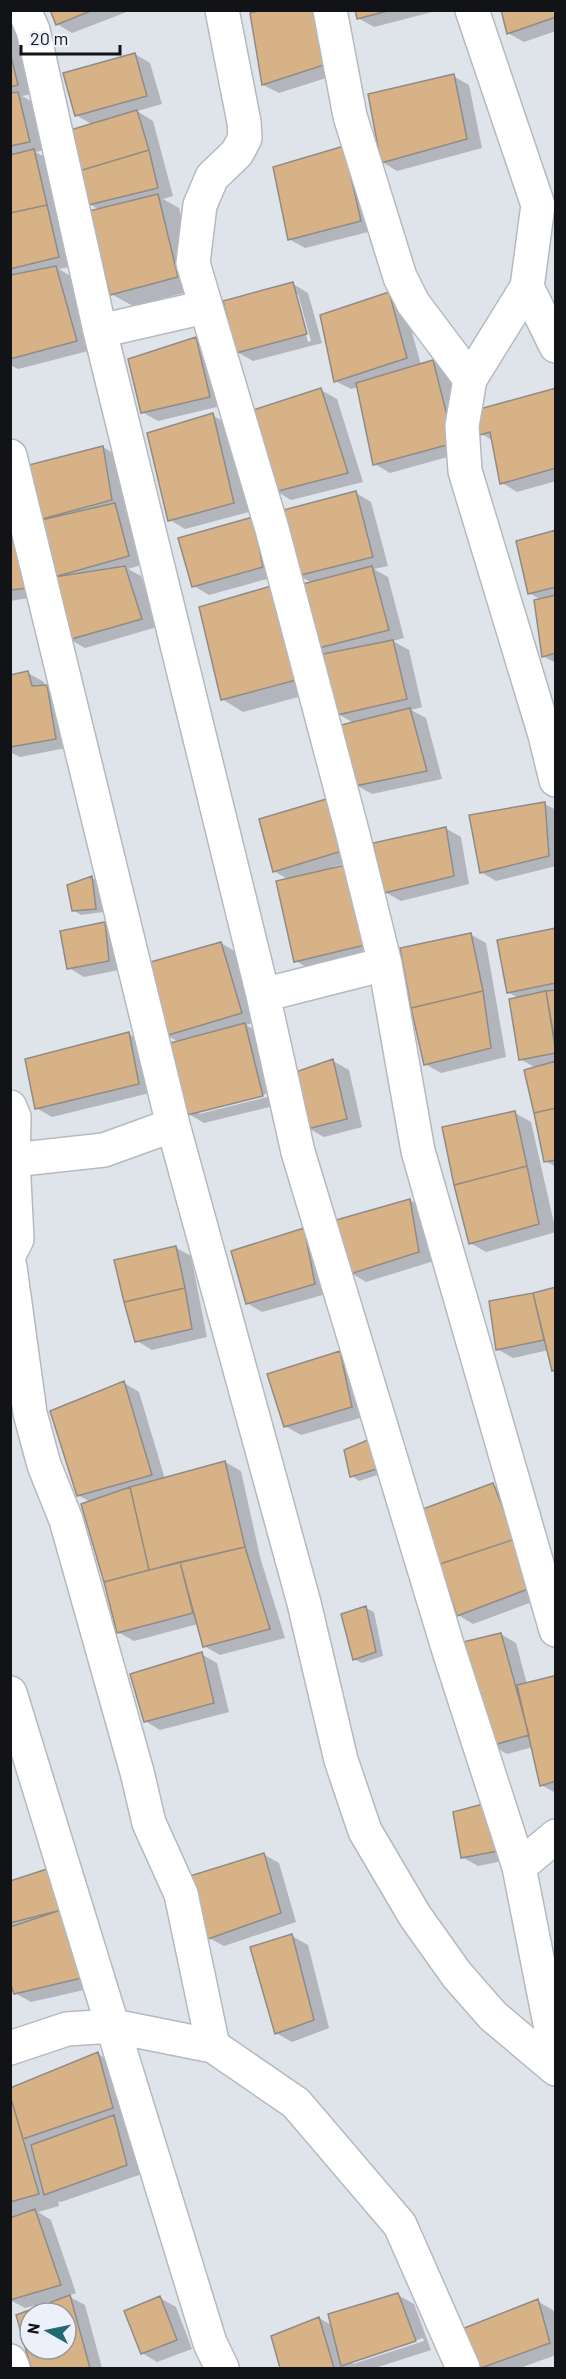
<svg xmlns="http://www.w3.org/2000/svg" width="566" height="2379" viewBox="0 0 566 2379" font-family="Barlow,sans-serif">
<style>
.shadow{fill:#0003;fill-rule:evenodd}
.building{fill:#d8b287;stroke:#908b85;stroke-width:1.5;fill-rule:evenodd}
.lines{fill:none;stroke-linecap:round;stroke-linejoin:round}
.minor-casing{stroke:#b5b9c0;stroke-width:36}
.minor{stroke:#fff;stroke-width:33}
</style>
<rect width="100%" height="100%" fill="#dfe3ea"/>
<!-- shadow -->
<path class="shadow" d="M10,10h4l18,84 -10,2 11,6 12,48 -9,2 13,8 25,106 -15,3 13,8 20,73 -74,19 -8,-4z
M52,10h80l-60,23 -15,-9z
M251,10h81l13,62 -66,21 -16,-8z
M356,10h84l-66,17 -16,-9z
M556,10v21l-32,11 -16,-9z
M135,54l15,9 12,41 -25,7 16,10 20,75 -10,3 16,9 20,81 -66,17 -22,-12 -12,-84 -9,-6 3,-79 -17,-10z
M453,76l16,9 13,63 -85,23 -15,-9z
M344,148l32,82 -71,18 -16,-9z
M293,284l15,9 14,50 -69,18 -16,-9zM295,294h3l13,47 -3,1z
M388,294l16,9 17,62 12,-4 15,9 21,81 -79,22 -15,-9 -16,-77 -8,2 -16,-8z
M196,339l15,9 14,57 -67,16 -16,-9z
M321,390l16,9 26,83 -72,18 -15,-9z
M556,390v91l-39,11 -15,-9 -9,-42 -11,-7z
M212,415l16,9 21,88 -64,17 -15,-9z
M103,447l15,9 9,53 -3,1 7,4 13,50 -16,5 13,7 16,51 -72,21 -16,-9 -29,-120z
M356,493l15,9 17,64 -14,3 14,8 16,61 -11,3 16,9 13,57 -11,3 15,8 16,61 -70,15 -16,-9 -2,-62 -16,-9 -13,-57 -12,-8 -1,-66 -14,-8z
M252,518l26,58 -69,19 -15,-9z
M556,531v132l-13,-7 -1,-56 -13,-7z
M10,544l32,52 -32,5z
M200,608l117,84 -74,20 -21,-13z
M28,673l16,9 1,5 17,8 9,52 -51,10 -10,-5v-75z
M332,798l25,62 -25,7 1,3 51,83 -73,17 -15,-9 -7,-81 -15,-9z
M545,804l11,6v56l-60,15 -15,-9z
M445,828l16,9 8,47 -68,17 -16,-9z
M92,878l7,4 4,30 -22,3 -8,-5z
M105,923l16,9 3,37 -40,8 -15,-9z
M556,930v237l-11,-6 -9,-93 -16,-9v-60l-12,-7z
M470,934l16,9 20,114 -65,16 -16,-9z
M221,943l15,9 21,70 -11,3 14,8 18,72 -74,18 -15,-9 -10,-72 -13,-7zM270,1093l1,3 -72,18v-3z
M129,1034l15,9 10,49 -102,25 -16,-9z
M333,1061l16,9 13,57 -38,10 -16,-9z
M515,1113l16,9 25,110 -70,20 -16,-9z
M410,1200l15,9 9,52 -68,21 -15,-9z
M304,1230l26,63 -68,19 -15,-9z
M175,1247l16,9 16,81 -55,13 -15,-9z
M555,1289l1,82 -7,-21 -36,8 -16,-9 -6,-46z
M339,1353l16,9 12,54 -66,19 -16,-9z
M124,1383l15,9 26,87 60,-17 16,9 19,86 25,81 -65,17 -16,-9 -6,-22 -64,17 -16,-9 -35,-127 7,-3 -12,-7z
M370,1441l14,32 -25,8 -7,-5z
M493,1485l15,9 35,104 -70,26 -15,-9z
M366,1608l8,4 9,44 -21,7 -8,-4z
M501,1634l15,9 11,41 29,-5v114l-15,-8 -8,-38 -26,7 -16,-9z
M201,1654l16,9 12,49 -69,18 -15,-9z
M502,1813l11,46 -35,7 -16,-9z
M263,1854l16,9 17,59 -72,24 -15,-8z
M47,1871l50,116 -66,15 -16,-9 -5,-16v-95z
M292,1936l16,9 21,83 -37,14 -16,-9z
M98,2054l21,12 14,54 -9,3 6,3 12,48 -81,28 -3,-1 1,5 -21,6 13,8 25,73 -8,3 17,9 17,63h-70l-14,-52 34,-13 -1,-2 -26,7 -15,-8v-212zM30,2313h36v36h-36z
M398,2295l16,9 17,46 -56,18h-94l-9,-31 47,-19 14,8zM423,2338l1,3 -71,23v-3z
M160,2298l16,9 16,42 -35,13 -15,-9z
M537,2301l16,9 3,9v36l-36,13h-38l-18,-38z"/>
<!-- building -->
<path class="building" d="M50,10h43l-37,15z
M262,10h57l11,53 -68,22 -12,-72z
M355,10h36l-34,9z
M501,10h55v7l-49,17z
M10,52l8,33 -8,2z
M135,53l12,43 -72,20 -12,-43z
M454,74l13,65 -86,24 -13,-69z
M18,92l12,50 -20,4v-53z
M137,110l12,40 -70,21 -12,-40z
M344,146l17,75 -73,19 -15,-73z
M34,149l13,56 -37,8v-58z
M149,150l9,38 -70,17 -9,-34z
M158,194l20,83 -68,18 -21,-84z
M47,205l12,52 -49,12v-56z
M56,266l21,75 -67,18v-84z
M293,282l14,52 -71,19 -13,-52z
M389,292l18,66 -73,24 -14,-67z
M196,337l14,60 -69,16 -13,-54z
M433,360l21,83 -81,22 -17,-82z
M321,388l27,85 -74,19 -21,-82z
M556,388v80l-56,16 -10,-52 -10,3 -4,-25z
M213,413l21,90 -66,18 -21,-88z
M103,446l9,54 -74,20 -13,-54z
M356,491l17,66 -76,19 -17,-65z
M115,503l14,53 -75,21 -13,-57z
M253,517l10,50 -71,20 -14,-49z
M556,530v57l-28,7 -12,-53z
M10,542h4l14,46 -18,2z
M125,566l17,53 -74,21 -14,-63z
M372,566l17,64 -78,20 -12,-65z
M271,586l25,94 -75,20 -22,-93z
M556,595v58l-14,4 -8,-57z
M393,640l14,59 -70,16 -14,-61z
M28,671l4,15 15,-1 9,54 -46,8v-72z
M410,708l17,63 -72,15 -14,-61z
M333,797l9,54 -69,21 -14,-53z
M545,802l4,54 -69,17 -11,-58z
M446,827l8,49 -70,17 -11,-50z
M350,864l19,80 -75,18 -18,-81z
M92,876l4,33 -24,2 -5,-26z
M105,922l4,39 -42,8 -7,-38z
M556,928v55l-49,10 -10,-53z
M471,933l12,58 -72,17 -11,-60z
M221,942l21,71 -77,23 -18,-73z
M556,990v58l-10,-57z
M483,991l8,57 -67,17 -13,-57z
M546,991l10,62 -37,7 -10,-61z
M245,1023l18,73 -76,19 -17,-72z
M129,1032l10,52 -104,25 -10,-50z
M333,1059l14,60 -40,10 -17,-55z
M556,1061v47l-22,5 -10,-43z
M556,1108v52l-12,2 -10,-49z
M515,1111l12,55 -73,19 -12,-58z
M527,1166l12,58 -70,20 -15,-59z
M410,1199l9,53 -69,22 -14,-54z
M304,1228l11,56 -69,20 -15,-53z
M176,1246l9,42 -61,14 -10,-42z
M556,1287v83l-4,1 -19,-78z
M185,1288l7,41 -57,13 -11,-40z
M533,1293l11,47 -48,10 -7,-49z
M340,1351l12,56 -68,20 -17,-53z
M124,1381l28,94 -75,21 -27,-85z
M370,1439l7,30 -27,8 -6,-27z
M225,1461l20,86 -96,23 -19,-83z
M493,1483l22,56 -75,25 -17,-55z
M130,1487l19,83 -45,12 -23,-78z
M515,1539l13,50 -71,27 -17,-52z
M245,1547l25,82 -67,18 -23,-85z
M180,1562l13,51 -76,20 -13,-51z
M366,1606l10,46 -23,8 -12,-46z
M501,1633l28,102 -39,11 -27,-104z
M202,1652l12,51 -70,19 -14,-48z
M554,1676l2,7v98l-16,5 -23,-101z
M487,1803l11,48 -37,7 -8,-46z
M264,1853l17,60 -73,26 -18,-63z
M47,1869l14,41 -51,13v-42z
M61,1910l21,68 -68,16 -4,-12v-55z
M292,1934l22,86 -39,14 -25,-87z
M98,2052l15,56 -90,31 -13,-44v-7z
M10,2095l29,99 -29,8z
M114,2115l13,50 -83,30 -13,-50z
M35,2209l26,76 -51,15v-82z
M398,2293l18,48 -75,25 -13,-52z
M70,2295l20,73h-59l-15,-53zM30,2313h36v36h-36z
M160,2296l17,44 -36,14 -17,-43z
M538,2299l12,44 -69,25 -19,-39z
M319,2317l15,51h-54l-9,-32z"/>
<g class="lines">
<!-- minor casing -->
<g class="minor-casing">
<path id="minor" d="M24,10l9,20 67,301 163,664 35,157 151,499 70,216 37,187
M222,10l22,112 1,16 -8,15 -25,24 -12,28 -7,58 79,266 80,302 33,133 33,187 138,479
M330,10l20,106 50,161 13,26 57,76
M472,10l66,195 -11,82 -57,92 -8,47 3,45 80,264 11,45
M527,287l29,59
M100,331l105,-24
M10,456l163,669
M263,995l122,-31
M10,1107l4,10 -1,43 91,-10 69,-25 131,478 37,157 24,71 50,85 42,59 36,41 63,53
M10,1253l7,-14 -4,-79
M10,1267l20,146 14,52 22,55 71,252 12,51 32,71 32,152 83,57 104,122 63,143
M10,1693l200,650 12,25
M519,1867l37,-31
M10,2048l57,-19 46,-3 100,20
M10,2361l3,7"/>
</g>
<!-- minor -->
<use href="#minor" class="minor"/>
</g>
<!-- border -->
<rect width="566" height="2379" fill="none" stroke="#121316" stroke-width="24"/>
<!-- north arrow -->
<g transform="translate(48 2331) rotate(279)"><circle r="28" fill="#edf0f8" stroke="#95989e" stroke-width="1.5"/>
<path d="M0-4.5L10 22L0 15L-10 22Z" fill="#206a74"/>
<text y="-9" font-size="16" font-weight="bold" text-anchor="middle" fill="#121316">N</text>
</g>
<!-- scale -->
<path d="M21 45v9h99v-9" fill="none" stroke="#121316" stroke-width="3"/>
<text x="30" y="45" font-size="18" fill="#121316" stroke="#edf0f8" stroke-width="4.5" paint-order="stroke">20 m</text>
</svg>
